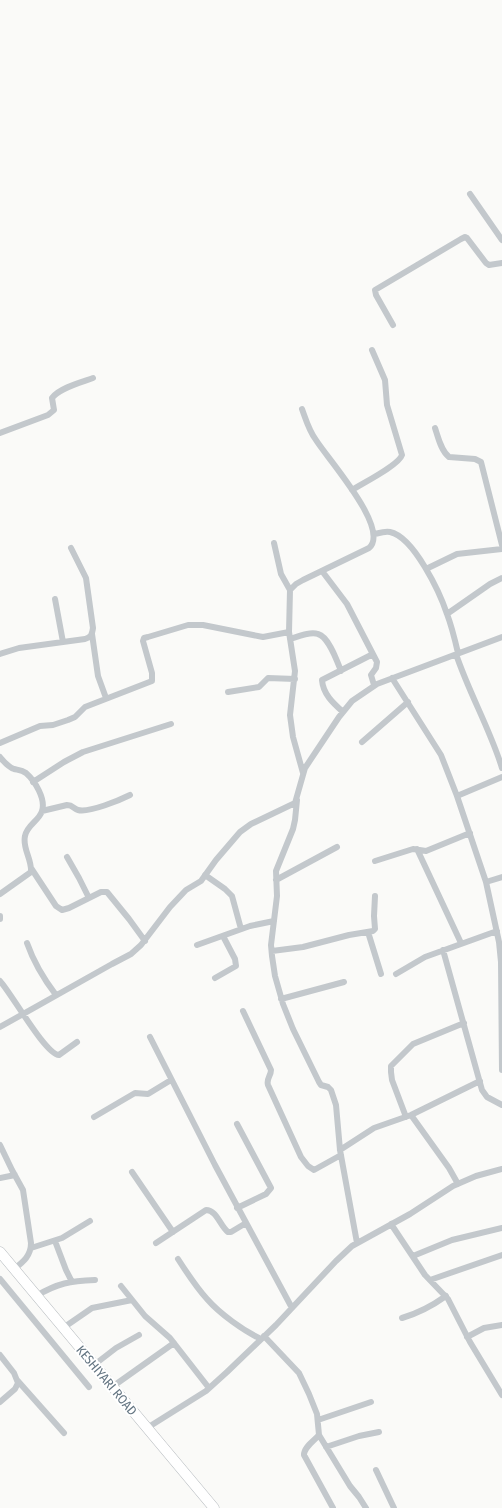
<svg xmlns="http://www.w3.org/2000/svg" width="502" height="1508" viewBox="0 0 502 1508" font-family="'Fira Sans Condensed',sans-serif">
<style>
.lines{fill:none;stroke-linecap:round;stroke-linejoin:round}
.primary-casing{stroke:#b5babe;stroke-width:11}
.minor{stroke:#c3c8cc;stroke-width:6}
.primary{stroke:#fff;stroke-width:10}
.labels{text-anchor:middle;stroke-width:4;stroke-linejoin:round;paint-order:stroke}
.street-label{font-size:13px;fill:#657683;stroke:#fff}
</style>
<rect width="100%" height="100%" fill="#fafaf8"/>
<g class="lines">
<!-- primary casing -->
<g class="primary-casing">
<path id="primary" d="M0,1252l214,256"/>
</g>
<!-- minor -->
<path class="minor" d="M470,194l32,46
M393,325l-17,-30 -1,-5 86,-51 4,-2 2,1 19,25 3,2 13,-2
M302,409c4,11 7,22 14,31 11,18 75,89 53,108l-66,32 -7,4 -6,6 -1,42 6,39 -5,44 3,22 10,36
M435,428c3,9 6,23 14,29l26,2 6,3 21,83
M0,433l48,-18 6,-5 -2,-12c7,-10 30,-16 41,-20
M352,490c11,-7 47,-25 50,-35l-15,-50 -2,-25 -13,-30
M375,534c4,-1 10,-3 15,-2 24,5 50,61 57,82 5,13 8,26 11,39
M274,543l7,31 9,16
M426,569l31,-15 45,-5
M322,571l25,33 30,58 -1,6 -5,7 3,10
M55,599l8,43
M447,614l43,-30 12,-6
M92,634l6,42 8,22
M290,639c7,-2 20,-8 28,-5 11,3 19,27 23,37
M0,654l19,-6 66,-9c6,-2 7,-4 8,-11l-7,-50 -15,-30
M456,654c13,39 34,75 46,114
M392,678l49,77 16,41 29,86 13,60 2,20 1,108
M228,692l31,-5 9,-9 27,1
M343,712c-10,-9 -20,-18 -21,-32l51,-26
M362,742l46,-40
M0,743l40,-17 13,-1 15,-5 7,-3 10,-10 67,-26v-8l-9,-32 1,-3 4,-1 40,-12h15l60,12 26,-5
M0,757c4,5 8,10 14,12 4,1 8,1 12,4 9,8 20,26 16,38 -3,10 -15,14 -17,25 -3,12 7,23 6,36l-31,22
M33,782l31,-20 19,-10 88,-28
M457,796l45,-19
M297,800l-2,20 -2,9 -17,42 1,25 -6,49 1,11 3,20 8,28 10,25 26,53 2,3 7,2 3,3 5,15 4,45 17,93
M42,811l25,-6c6,0 7,4 11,5 11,3 42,-10 52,-15
M417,849l44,94
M67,857l12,21 10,20
M375,861l38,-12 13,2 44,-18
M31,868l25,38 6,4 7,-2 32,-16h6l22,27 16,22
M205,875l20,14 7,7 9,33
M276,880l61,-33
M486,882l16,-5
M0,916v3
M368,932l13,42
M27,943c7,20 16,35 29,52
M197,945l53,-19 24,-5
M443,950l39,140 5,7 15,8
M272,951l31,-4 46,-12 24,-4 2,-2 -1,-13 1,-20
M396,974l29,-17 72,-26
M215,978l21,-12 -1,-7 -12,-23
M0,981c12,13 45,73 59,74l18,-13
M281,999l63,-17
M243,1011l28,59c0,6 -5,9 -3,15l33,72 7,9 6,4 27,-15
M0,1027l112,-63 19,-10 10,-9 29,-38 16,-17 15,-9 15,-21 24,-28 11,-8 44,-21 10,-35 34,-51 13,-16 25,-17 125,-47
M150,1037l65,128 77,143
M411,1115l38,53 9,16
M94,1117l41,-24 13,1 23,-14
M406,1117l-14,-37 -1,-8v-6l22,-22 51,-21
M237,1124l34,64 -5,6 -29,14
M0,1145l12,25 11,20 8,53c0,13 -8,19 -17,26
M340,1150l34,-22 37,-13 69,-34
M132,1172l41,60
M0,1178l15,-3
M391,1224l34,51 23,24 22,43 32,53
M55,1241l11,29 6,12
M156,1243l50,-33c11,0 14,16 22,22h3l15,-9
M31,1248l31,-10 28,-17
M413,1256l39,-16 50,-12
M178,1259c9,14 18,28 29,40 13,15 37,32 54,40
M0,1279l89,108
M430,1280l72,-25
M121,1286l24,30 25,22 39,50
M36,1296c22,-13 34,-15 59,-16
M402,1318c17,-5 30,-12 44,-22
M63,1328l29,-20 40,-8
M264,1336l35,37 10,21 8,20 2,21 31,51 9,11 7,11
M467,1337l17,-9 18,-3
M0,1355l14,18 4,10 -3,6 -15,13
M94,1365l22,-17 23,-13
M17,1380l47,53
M112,1387l62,-44
M318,1420l53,-18
M147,1428l59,-37 21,-19 49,-47 60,-64 16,-15 58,-32 43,-28 23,-10 26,-7
M319,1435c-5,6 -15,12 -15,20l29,53
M326,1447l33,-11 20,-4
M376,1470l18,38"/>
<!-- primary -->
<use href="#primary" class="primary"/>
</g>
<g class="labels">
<!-- street labels -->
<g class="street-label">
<text transform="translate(107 1380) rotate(50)" y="5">KESHIYARI ROAD</text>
</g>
</g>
</svg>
